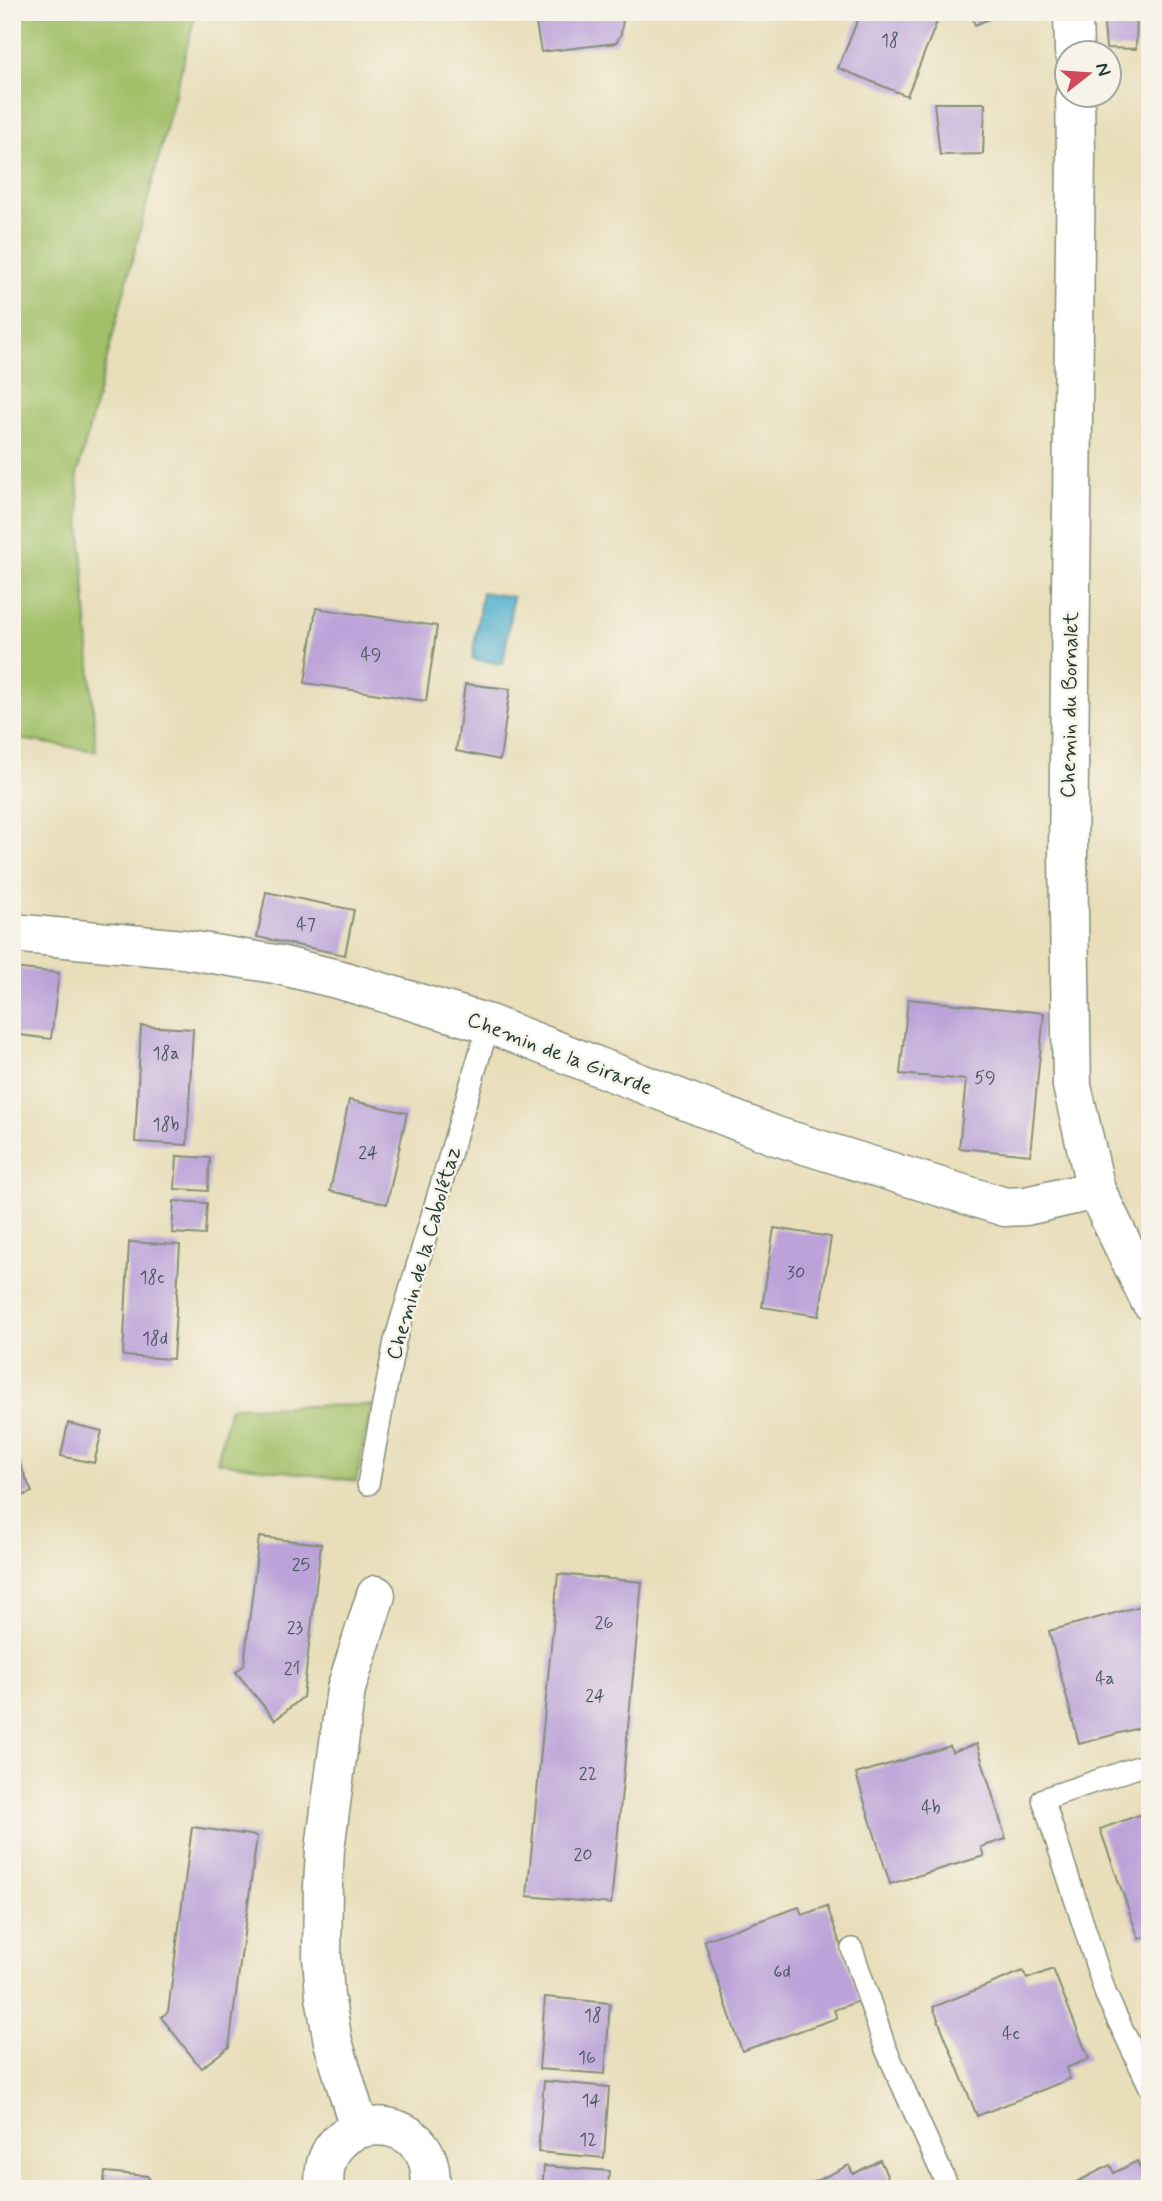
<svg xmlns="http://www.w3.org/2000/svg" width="1162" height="2201" viewBox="0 0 1162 2201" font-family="Mynerve,sans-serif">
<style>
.green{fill:#a1c068;stroke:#607e4e;stroke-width:2}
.water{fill:#50aece;stroke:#387681;stroke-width:2}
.building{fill:#bba3d9}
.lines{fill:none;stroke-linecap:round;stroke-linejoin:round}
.lane-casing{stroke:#848e77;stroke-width:24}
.street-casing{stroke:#848e77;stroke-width:41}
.lane{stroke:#fff;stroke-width:21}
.street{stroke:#fff;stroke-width:38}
.labels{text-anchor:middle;stroke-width:5;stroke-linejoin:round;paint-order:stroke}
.number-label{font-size:18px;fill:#46565d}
.street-label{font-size:21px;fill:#1f3d34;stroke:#f7f3e8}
</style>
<rect width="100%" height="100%" fill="#f7f3e8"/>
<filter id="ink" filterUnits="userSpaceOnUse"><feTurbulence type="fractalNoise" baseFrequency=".0143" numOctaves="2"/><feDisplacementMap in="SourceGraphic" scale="14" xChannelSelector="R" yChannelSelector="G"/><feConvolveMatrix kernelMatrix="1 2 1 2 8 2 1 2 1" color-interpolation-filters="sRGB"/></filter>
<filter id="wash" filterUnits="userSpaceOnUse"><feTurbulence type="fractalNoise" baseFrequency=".00686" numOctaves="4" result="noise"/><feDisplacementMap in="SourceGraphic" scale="28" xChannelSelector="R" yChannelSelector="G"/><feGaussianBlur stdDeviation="1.57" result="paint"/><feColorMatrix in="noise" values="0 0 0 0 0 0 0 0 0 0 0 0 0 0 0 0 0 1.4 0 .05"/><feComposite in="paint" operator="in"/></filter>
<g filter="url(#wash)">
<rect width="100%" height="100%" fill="#e8deba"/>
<!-- green -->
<path class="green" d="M12,12h184l-119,463 19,276 -77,-12 -7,-3z
M372,1405l-16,76 -139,-19 13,-55z"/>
<!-- water -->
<path class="water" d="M482,592l31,5 -10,67 -31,-5z"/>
<g id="blocks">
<!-- building -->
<path class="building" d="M590,12h34l-3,22 -5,9 -75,9 -6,-34z
M861,12h80l-34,84 -69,-28z
M970,12h35l-30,13z
M1103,12h34l-1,37 -30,-1z
M934,103h51l-2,51 -43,1z
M316,608l121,18 -11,75 -121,-18z
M465,684l45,5 -10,71 -44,-9z
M266,892l88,18 -9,45 -88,-18z
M12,968l47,5 -8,66 -39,-5z
M908,999l136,14 -14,142 -71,-7 7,-68 -66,-6z
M141,1026l52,3 -6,116 -52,-3z
M349,1100l58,13 -20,91 -57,-13z
M177,1156l33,2 -2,33 -33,-2z
M174,1201l33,2 -2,32 -33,-2z
M774,1228l57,9 -12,79 -57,-9z
M129,1242l51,3 -7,114 -50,-3z
M68,1423l34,8 -8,32 -33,-7z
M12,1446l20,46 -20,8z
M259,1537l62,7 -18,153 -28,23 -39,-48 8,-7z
M558,1574l84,8 -31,322 -84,-8z
M1148,1604l2,10v111l-71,19 -30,-113z
M977,1744l29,95 -25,8 3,9 -94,28 -34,-110 94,-28 2,6z
M1150,1811v124l-11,4 -39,-110z
M192,1827l65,9 -28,211 -28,21 -40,-51 7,-5z
M827,1906l33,95 -26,9 3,8 -95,33 -38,-111 95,-33 3,8z
M1053,1969l36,90 -23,9 4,11 -93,37 -44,-109 90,-36 4,8z
M545,1997l65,6 -5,71 -66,-5z
M544,2081l65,6 -5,71 -66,-6z
M880,2160l13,29h-93l49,-24 4,9z
M1137,2161l13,28h-87l47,-24 4,8z
M544,2166l65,5 -1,18h-66z
M105,2172l42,4 10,13h-54z"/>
</g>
</g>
<g filter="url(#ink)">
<use href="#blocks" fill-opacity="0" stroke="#848e77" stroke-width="2"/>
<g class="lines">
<!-- lane casing -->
<g class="lane-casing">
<path id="lane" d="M368,1484l27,-143 88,-298
M1150,1763l-107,36 63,196 44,92
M852,1949l33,98 64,142"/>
</g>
<!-- street casing -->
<g class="street-casing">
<path id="street" d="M1073,12l1,40
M1075,94l1,59 -8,703 4,230 24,104 54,111
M12,933l171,16 92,15 66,16 148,44 287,112 229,71 21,-1 70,-16
M359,2128l-26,-86 -8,-46 -3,-39 1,-70 2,-38 21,-160 30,-94
M325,2189c-11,-83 115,-84 105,0"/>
</g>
<!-- lane -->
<use href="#lane" class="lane"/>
<!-- street -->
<use href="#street" class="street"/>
</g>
</g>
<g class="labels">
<!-- number labels -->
<g class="number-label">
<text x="890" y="46">18</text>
<text x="371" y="660">49</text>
<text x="306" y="930">47</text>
<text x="166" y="1059">18a</text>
<text x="985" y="1083">59</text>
<text x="166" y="1130">18b</text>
<text x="368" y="1158">24</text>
<text x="796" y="1278">30</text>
<text x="152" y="1283">18c</text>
<text x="155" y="1344">18d</text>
<text x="301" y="1570">25</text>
<text x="604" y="1628">26</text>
<text x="295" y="1633">23</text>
<text x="292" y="1674">21</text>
<text x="1105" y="1684">4a</text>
<text x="595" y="1701">24</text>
<text x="588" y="1779">22</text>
<text x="931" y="1813">4b</text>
<text x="583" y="1860">20</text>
<text x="782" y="1977">6d</text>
<text x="593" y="2021">18</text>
<text x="1011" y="2039">4c</text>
<text x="587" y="2063">16</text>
<text x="591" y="2106">14</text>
<text x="588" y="2145">12</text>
</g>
<!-- street labels -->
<g class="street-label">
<text transform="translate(1069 705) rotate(-89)" y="7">Chemin du Bornalet</text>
<text transform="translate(560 1053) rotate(21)" y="7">Chemin de la Girarde</text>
<text transform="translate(423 1253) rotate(-74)" y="7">Chemin de la Cabolétaz</text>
</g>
</g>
<!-- margin -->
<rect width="1162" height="2201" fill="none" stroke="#f7f3e8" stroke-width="42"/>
<!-- north arrow -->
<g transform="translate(1088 74) rotate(73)"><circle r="33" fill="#f7f3e8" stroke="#a1aaa0" stroke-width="2"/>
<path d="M0-5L12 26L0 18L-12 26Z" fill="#d1495b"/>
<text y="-10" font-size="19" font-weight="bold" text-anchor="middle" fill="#1f3d34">N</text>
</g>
</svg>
